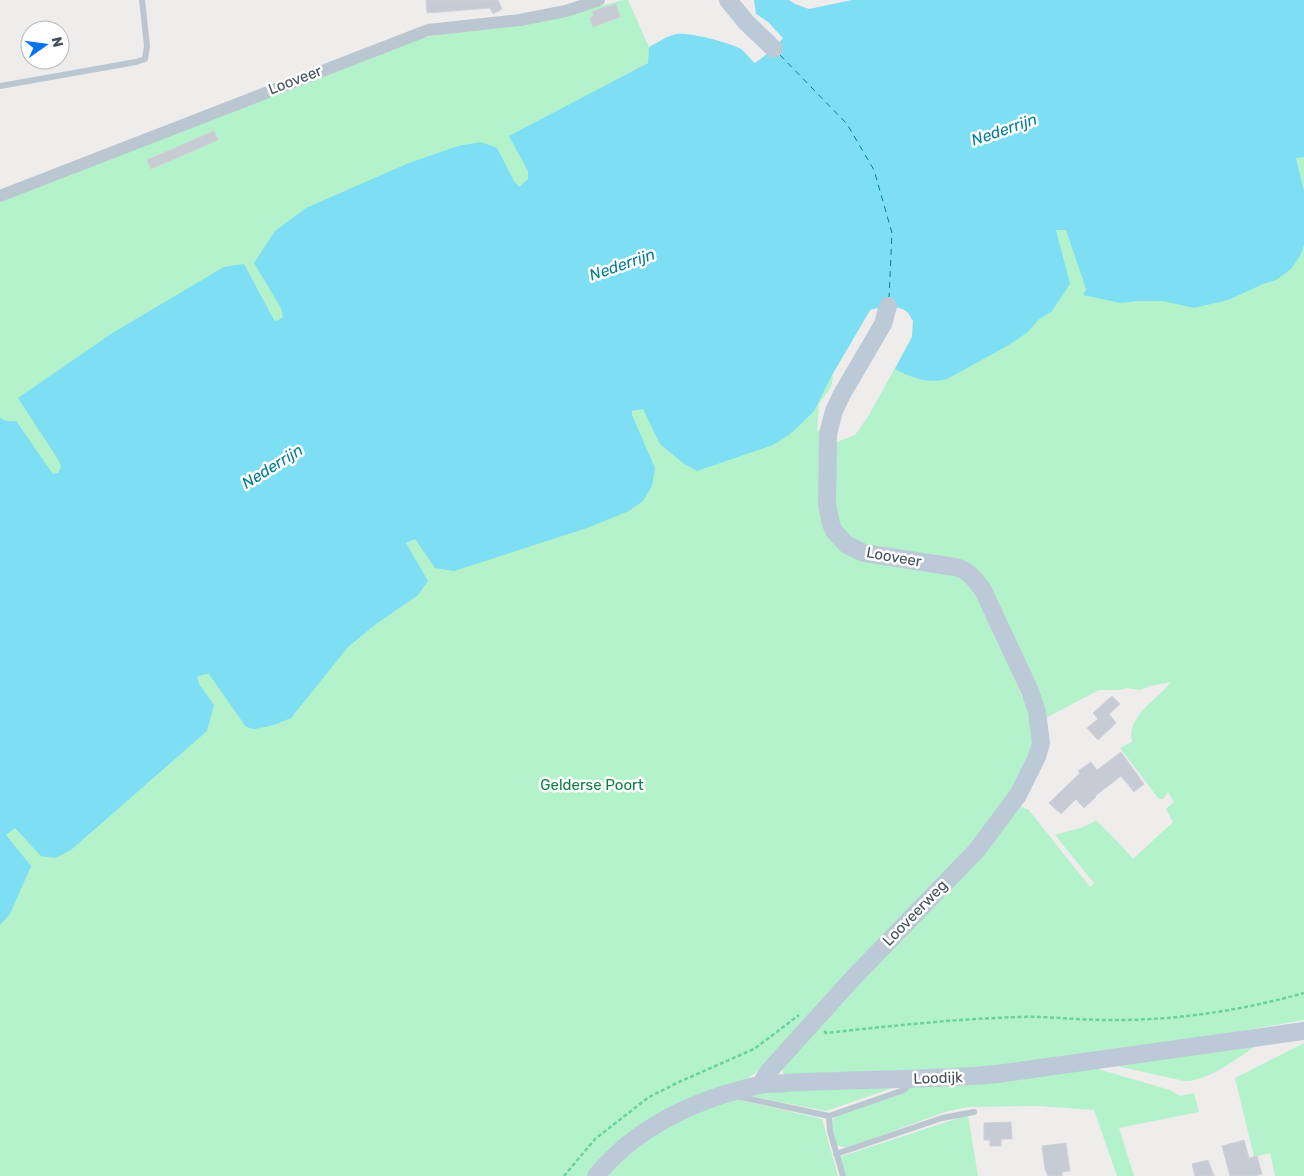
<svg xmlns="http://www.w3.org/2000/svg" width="1304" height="1176" viewBox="0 0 1304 1176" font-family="Rubik,sans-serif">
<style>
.green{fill:#b4f2cb}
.water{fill:#7ddef4}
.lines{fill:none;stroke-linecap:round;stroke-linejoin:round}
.ferry{stroke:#037d99;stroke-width:1;stroke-dasharray:6 5;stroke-linecap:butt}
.building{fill:#c7cbd3;stroke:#cfd2d9}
.path{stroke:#6ad39c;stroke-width:2.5;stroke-dasharray:4 2.5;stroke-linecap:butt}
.lane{stroke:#bbc7d0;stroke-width:6}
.street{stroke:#bbc7d0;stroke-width:12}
.secondary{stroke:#bccad8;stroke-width:18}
.labels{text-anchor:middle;stroke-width:5;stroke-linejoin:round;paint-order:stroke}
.street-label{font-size:15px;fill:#43505b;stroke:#fff}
.park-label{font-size:15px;fill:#0e8245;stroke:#fff}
.water-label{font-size:16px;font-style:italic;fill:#037d99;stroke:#fff}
</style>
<rect width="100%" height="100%" fill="#efecec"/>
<!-- green -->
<path class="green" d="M623,0h5l21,47 -1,16 -67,36 21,45 -602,373v-316l411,-160c70,-18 143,-22 212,-41z
M1304,155v865l-214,37 -70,9 -232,12 -5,-5 -1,-8 234,-259 12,3 62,78 4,-4 -39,-48c14,-5 30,-6 41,-15 12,13 25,24 37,39l40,-37 -7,-13 8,-7 -6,-10 -5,7h-4l-39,-51 12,-6c-6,-26 25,-42 39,-60l-21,4 -10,4 -13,-2 -9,2h-19l-55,29 -59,-139 -109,-31 -23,-9 -12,-11 -7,-24v-62l21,-8 14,-20 43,-78 1,-16 143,-91z
M871,309l-39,66 1,3 -2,9 -12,17 -2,28 7,-7 11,114 113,31 27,15 51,121 9,28 -8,32 -51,77 -214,225 -14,10 -26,12 -131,86h-591v-338l200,-163 205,-131 229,-133z
M1261,1042c-21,14 -52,40 -77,39l-76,-17z
M1304,1043v133h-29l-5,-23 -16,4 -19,-79z
M1091,1067l79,23 10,6 14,-3 5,19 -80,16 15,48h-17l-23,-66 -56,-4 -71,1 -22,5 -98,36 -11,-3 -6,-19 5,-9 85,-33z
M904,1084l-78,27 -81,-16 2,-4z
M732,1098l90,21 16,57h-233l54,-47z
M968,1115l10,61h-134l-5,-19z"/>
<!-- water -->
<path class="water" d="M754,0h35l6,4 14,5 43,-9h452v157l-8,1 8,33v54l-4,11 -9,13 -15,11 -13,4 -35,16 -34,8 -31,-7h-27l-15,2 -38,-8 3,-5 -2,-7 -18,-53h-10l14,54 -18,27 -14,9 -10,12 -19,13 -62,34c-20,5 -34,-1 -52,-10l17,-32 1,-16c-2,-3 -4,-8 -7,-10 -10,-7 -26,-4 -36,-1l-38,65 -18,36 -11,11 -14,13 -16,10 -76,26 -14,-8 -23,-19 -17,-35 -11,2v4l23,53 -3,18 -9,15 -14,10 -42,17 -133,43 -19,-3 -20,-29 -9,4 22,38 -10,14 -42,29 -28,23 -57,71 -17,7 -19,4 -9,-2 -37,-53h-4l-8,3 2,7 15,21 -7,26 -136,119 -16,8 -14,-2 -26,-28 -9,7 25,31 -21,48 -10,11v-507l6,3h10l37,53 5,-1 3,-6 -2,-6 -41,-63 96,-66 110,-65 20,-3 30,56 3,1 6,-4 -2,-9 -27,-45 21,-32 31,-23 103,-45 49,-17 23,-4 16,6 17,33 5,6 9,-8v-8l-19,-35 139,-73 1,-16c8,-4 19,-12 28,-13 13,-2 53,9 64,15 5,4 9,10 14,14l19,-14 9,-11 -15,-16 -12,-8z"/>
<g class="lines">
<!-- ferry -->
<path class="ferry" d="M780,55l67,69 27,46 18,63 -3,65"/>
</g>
<!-- building -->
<path class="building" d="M426,0h72l4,9 -9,5 -3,-6 -63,5z
M616,4l4,13 -27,10 -3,-9 4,-2 -2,-4 15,-6 1,1z
M214,131l4,9 -67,29 -4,-9z
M1112,696l8,8 -11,10 7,9 -18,17 -11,-12 11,-9 -5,-6z
M1121,752l23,32 -10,8 -13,-16 -26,20 1,1 -12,11 -8,-9 -15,15 -12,-11 31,-30 -2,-2 13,-9 6,8z
M1011,1122l1,17h-11v7h-11v-6h-6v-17z
M1244,1140l5,18 8,-2 5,18 -7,2h-25l-8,-30z
M1066,1143l4,28 -8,1v4h-14l-3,-7 -3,-23z
M1208,1160l6,16h-19l-3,-12z"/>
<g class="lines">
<!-- path -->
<path class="path" d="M824,1031l2,2c64,-7 128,-14 193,-16 29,-1 58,3 87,3 67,1 133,-9 198,-27
M564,1176l31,-37 54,-42 30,-15 75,-33 45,-34"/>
<!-- lane -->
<path class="lane" d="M0,86l136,-24 9,-3 2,-13 -5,-46
M736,1096l93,20 75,-26 7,-8
M829,1116l1,15 13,45
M836,1154l106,-36 32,-6"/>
<!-- street -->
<path class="street" d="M0,196l428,-166 92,-10 46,-9 33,-11"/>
<!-- secondary -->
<path class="secondary" d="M728,0l18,22 28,27
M760,1085l9,-14 85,-94 123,-127 41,-55 19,-38 4,-14 -4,-31 -7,-21 -47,-101c-8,-11 -15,-20 -28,-23l-91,-14 -17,-8 -13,-14 -3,-7 -4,-19 1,-71 6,-23 8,-17 41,-70 5,-18
M596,1176c41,-50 101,-77 163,-91 8,-2 18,-1 26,-2 18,-1 35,-2 53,-2 53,-2 106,-2 159,-7l307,-43"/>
</g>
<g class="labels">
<!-- street labels -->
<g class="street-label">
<text transform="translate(295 80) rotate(-21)" y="5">Looveer</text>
<text transform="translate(894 557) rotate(10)" y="5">Looveer</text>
<text transform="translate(915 913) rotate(-46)" y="5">Looveerweg</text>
<text transform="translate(938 1078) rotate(-2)" y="5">Loodijk</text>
</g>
<!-- park labels -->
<g class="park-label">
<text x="592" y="790">Gelderse Poort</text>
</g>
<!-- water labels -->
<g class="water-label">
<text transform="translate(1004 129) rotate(-19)" y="6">Nederrijn</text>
<text transform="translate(622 264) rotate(-19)" y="6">Nederrijn</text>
<text transform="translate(272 466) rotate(-32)" y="6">Nederrijn</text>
</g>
</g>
<!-- north arrow -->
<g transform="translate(45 45) rotate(76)"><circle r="24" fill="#ffffff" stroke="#b4b9bd"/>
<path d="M0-4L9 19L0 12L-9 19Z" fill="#0872ec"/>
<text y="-8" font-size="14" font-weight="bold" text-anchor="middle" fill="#43505b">N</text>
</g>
</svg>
